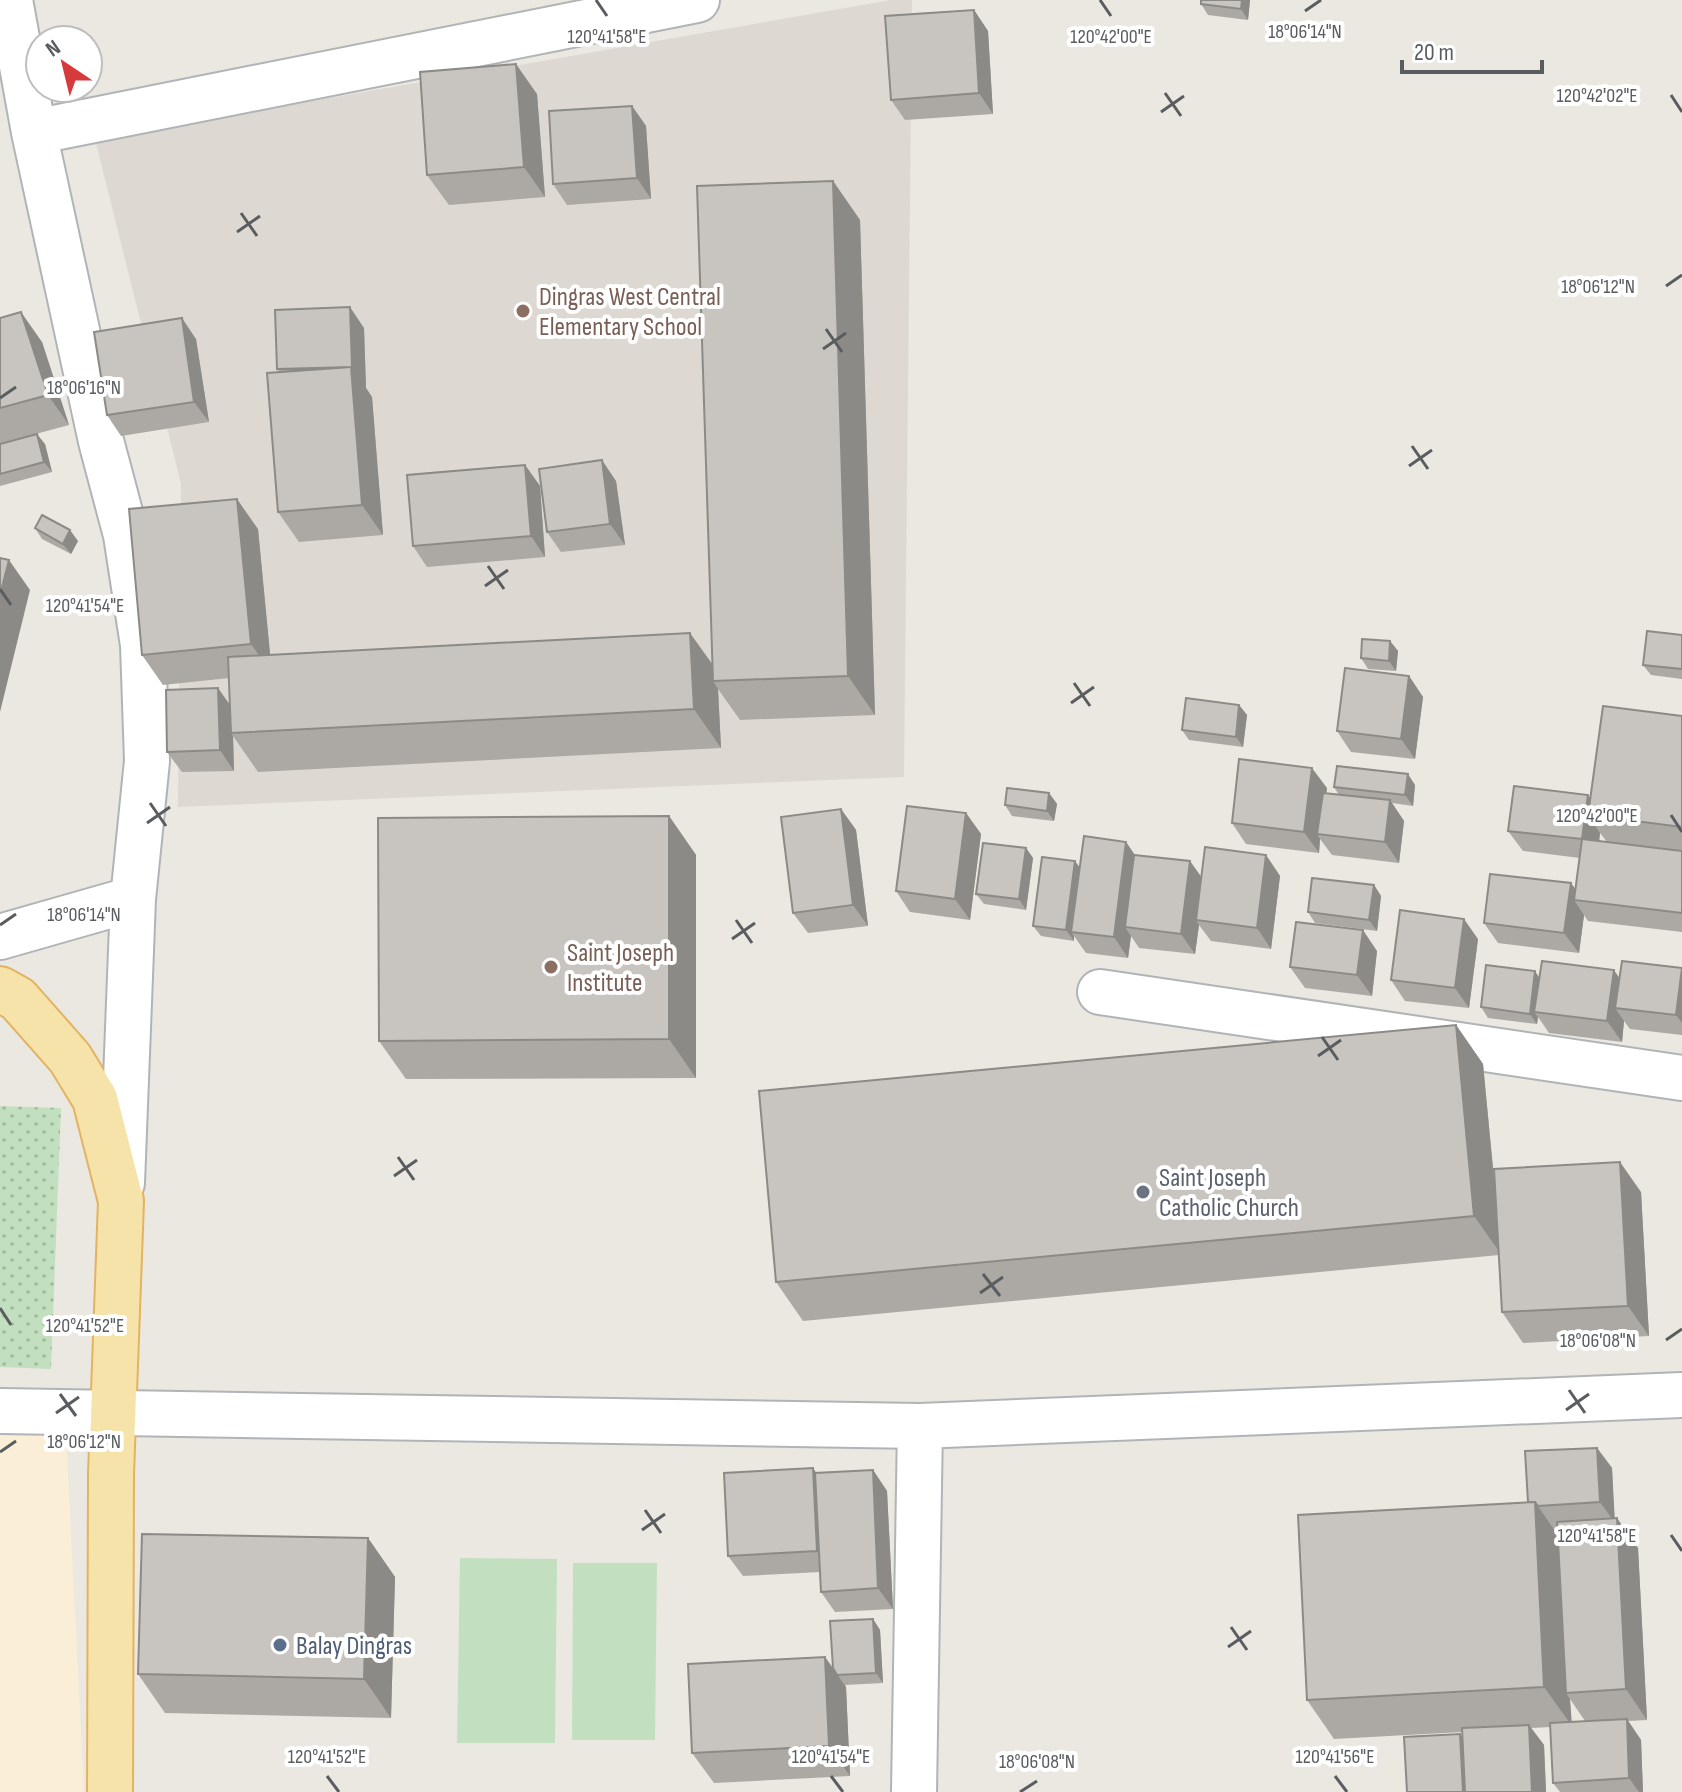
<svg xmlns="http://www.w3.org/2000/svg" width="1682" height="1792" viewBox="0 0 1682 1792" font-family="'Sofia Sans Condensed',sans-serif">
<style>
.commercial{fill:#faeed7}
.education{fill:#ddd9d2}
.park{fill:url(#park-dots)}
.pitch{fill:#c2e0bf}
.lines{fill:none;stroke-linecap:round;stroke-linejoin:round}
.minor-casing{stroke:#b1b4b7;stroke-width:48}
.primary-casing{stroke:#e2b362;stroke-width:48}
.minor{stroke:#fff;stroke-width:44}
.primary{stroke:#f6e3aa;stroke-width:44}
.wall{fill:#aca9a5;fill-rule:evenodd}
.shaded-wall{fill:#8c8a86}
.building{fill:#c8c5c0;stroke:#8c8a86;stroke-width:2}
.ticks{fill:none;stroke:#595d60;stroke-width:3}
.education-dot{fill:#8d6e63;stroke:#fff;stroke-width:3}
.worship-dot{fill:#6b7280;stroke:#fff;stroke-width:3}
.service-dot{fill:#5c6f8a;stroke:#fff;stroke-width:3}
.labels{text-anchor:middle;stroke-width:8;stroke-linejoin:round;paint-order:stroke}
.education-label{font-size:26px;fill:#785e54;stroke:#fff;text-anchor:start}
.worship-label{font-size:26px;fill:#5b616d;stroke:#fff;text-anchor:start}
.service-label{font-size:26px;fill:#4e5e75;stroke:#fff;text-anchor:start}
.ticks-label{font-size:20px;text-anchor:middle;fill:#595d60;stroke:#fff;stroke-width:8;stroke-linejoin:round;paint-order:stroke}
</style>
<defs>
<pattern id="park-dots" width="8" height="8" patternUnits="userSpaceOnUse" patternTransform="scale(2)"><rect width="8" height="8" fill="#c2e0bf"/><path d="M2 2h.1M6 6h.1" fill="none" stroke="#a1b99f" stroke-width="1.8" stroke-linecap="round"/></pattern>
</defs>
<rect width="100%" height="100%" fill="#ebe8e1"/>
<!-- commercial -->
<path class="commercial" d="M0,1435h66l18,357h-84z"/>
<!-- education -->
<path class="education" d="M891,0h21l-8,777 -726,30 3,-323 -86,-345z"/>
<!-- park -->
<path class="park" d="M0,1106l61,2 -10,261 -51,-2z"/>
<!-- pitch -->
<path class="pitch" d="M460,1558l97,1 -2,184h-98z
M573,1563h84l-2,177h-83z"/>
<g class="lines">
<!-- minor casing -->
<g class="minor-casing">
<path id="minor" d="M10,0l24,132 67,309 25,94 17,110 4,116 -14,138 -11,284
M34,132l663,-132
M0,937l133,-38
M1100,992l582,86
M0,1411l920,15 762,-31
M914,1792l6,-366"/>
</g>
<!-- primary casing -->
<g class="primary-casing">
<path id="primary" d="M0,989l18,10 52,59 25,41 26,102 -10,273 -1,318"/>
</g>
<!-- minor -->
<use href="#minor" class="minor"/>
<!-- primary -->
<use href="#primary" class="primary"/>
</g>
<!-- wall -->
<path class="wall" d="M1201,0h49l-2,20 -40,-5 -7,-11z
M974,10l14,21 5,83 -88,6 -14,-20z
M537,94l8,103 -96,8 -22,-30z
M632,106l14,20 5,73 -84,6 -14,-21z
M833,181l27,39 15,495 -135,5 -22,-31 3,59 -463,24 -25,-36 1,35 -52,1 -15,-20 63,-47 -1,-27 -66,7 -21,-30 116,-126 12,126 443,10z
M0,318l42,24 27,83 -48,13 24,6 7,28 -52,14z
M364,328l2,60 6,9 11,138 -84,7 -21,-30 1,-140 -2,-3z
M196,339l13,83 -88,14 -14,-21z
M525,465l15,21 5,71 -118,10 -14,-21z
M616,481l9,64 -64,7 -14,-20z
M35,528l43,13 -7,13 -29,-15z
M1682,635v44l-31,-4 -8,-10z
M1390,641l8,10 -2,20 -28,-2 -7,-11z
M1409,676l14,21 -8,62 -64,-7 -14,-21z
M1239,705l8,10 -4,32 -54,-7 -7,-10z
M1682,716v216l-94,-11 -4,-6 -5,38 -81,-10 -14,-20 91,-34 5,-31 -57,-7 -15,-20 80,-36 2,3zM1600,833l7,9 -8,-1z
M1415,785l-2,21 -21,-3 12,18 -5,42 -67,-8 -12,-16 -1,14 -73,-9 -14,-21 95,-35 -1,5 13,2 -5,-8z
M1049,793l8,11 -3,17 -42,-5 -7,-11z
M841,809l15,21 12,96 -60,7 -15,-20z
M966,813l15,21 -11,86 -60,-8 -14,-21z
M669,816l27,39v223l-290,1 -27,-38z
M1126,842l9,13 66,22 65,-22 14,21 -9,73 -60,-8 -12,-16 -4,29 -56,-6 -8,-12 -3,22 -42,-5 -12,-17v5l-33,-5 -8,-10 47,-58z
M1026,848l7,10 -7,52 -42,-6 -8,-10z
M1374,885l7,11 -4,35 -62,-8 -7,-11z
M1478,939l-9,69 -64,-7 -14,-21z
M1377,951l-5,45 -67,-8 -15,-21z
M1682,968v67l-52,-6 -6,-8 -2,21 -73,-9 -11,-16 -1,7 -49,-6 -7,-11 58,-29h80z
M1456,1025l27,39 13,134 145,-6 8,144 -126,7 -21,-31 -3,-57 -696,66 -27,-39z
M1597,1448l15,20 2,50 24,30 9,172 -19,1 13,19 2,52h-83l-7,-9 -2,-56 -20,1 13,17 2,47h-139l55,-55v-5l-128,7 -27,-39 221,-198zM1570,1699l15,22 -14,1z
M813,1468l3,5 57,-3 14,21 6,118 -58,3 -14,-20 -1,-20 -77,4 -15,-20z
M368,1538l27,39 -4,141 -226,-5 -27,-39z
M873,1619l7,11 3,53 -38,2 1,2 4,89 -136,7 -22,-30 133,-96 8,11z"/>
<!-- shaded-wall -->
<path class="shaded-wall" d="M1242,0h8l-2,20 -7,-11z
M974,10l14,21 5,83 -14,-21z
M516,64l21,30 8,103 -21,-30z
M632,106l14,20 5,73 -14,-21z
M833,181l27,39 15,495 -27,-39z
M350,307l14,21 2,60 6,9 11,138 -21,-30 -11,-138z
M21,312l21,30 27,83 -21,-30z
M182,318l14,21 13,83 -15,-20z
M37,434l8,10 7,28 -8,-10z
M602,460l14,21 9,64 -15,-21z
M525,465l15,21 5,71 -14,-21z
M237,499l21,30 14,145 -21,-30z
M70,530l8,11 -7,13 -8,-10z
M9,560l21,30 -30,122v-117z
M690,633l28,39 -5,9 5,8 3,59 -27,-39z
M1390,641l8,10 -2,20 -7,-10z
M1409,676l14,21 -8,62 -14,-20z
M218,688l15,21 -2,24 2,3 1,35 -14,-21z
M1239,705l8,10 -4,32 -7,-10z
M1312,768l15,20 -6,47 -4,-1 3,5 -1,14 -15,-21z
M1408,774l7,11 -2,21 -8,-11z
M1049,793l8,11 -3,17 -7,-10z
M1588,795l14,20h-14l12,18 -3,27 -15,-21z
M1390,800l14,21 -5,42 -14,-21z
M841,809l15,21 12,96 -15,-21z
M966,813l15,21 -11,86 -15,-21z
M669,816l27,39v223l-27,-39z
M1126,842l14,21 -15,64 6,9 -3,22 -14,-21z
M1026,848l7,10 -7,52 -7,-11z
M1266,855l14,21 -9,73 -14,-21z
M1075,861l8,11 -12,60 3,4v5l-8,-11z
M1190,861l15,21 -9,38 3,5 -4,29 -14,-20z
M1571,883l13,18 -10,-1 10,15 -5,38 -15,-20z
M1374,885l7,11 -4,35 -8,-11z
M1464,919l14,20 -9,69 -14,-20z
M1363,930l14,21 -5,45 -15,-21z
M1682,968v55l-6,-8z
M1614,970l14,21 -13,17 9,13 -2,21 -15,-21z
M1535,971l7,11 -8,30 4,5 -1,7 -7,-10z
M1456,1025l27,39 18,190 -27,-38z
M1620,1162l21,30 8,144 -21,-30z
M1597,1448l15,20 3,55 -15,-21z
M813,1468l14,21 4,83 -14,-21z
M873,1470l14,21 6,118 -15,-21z
M1535,1502l27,39 4,152 4,6 2,27 -28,-39z
M1617,1518l21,30 9,172 -21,-31z
M368,1538l27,39 -4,141 -27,-39z
M873,1619l7,11 3,53 -7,-10z
M825,1657l21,30 4,89 -21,-30z
M1627,1719l14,21 2,52h-4l-10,-14z
M1529,1725l15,20 2,47h-14z
M1460,1734l15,21 1,37h-13z"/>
<!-- building -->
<path class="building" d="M1201,0h41l-1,9 -40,-5z
M974,10l5,83 -88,7 -6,-84z
M516,64l8,103 -97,8 -7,-103z
M632,106l5,72 -84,6 -4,-73z
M833,181l15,495 -135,5 -16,-495z
M350,307l2,60 -75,2 -2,-59z
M21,312l27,83 -48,13v-90z
M182,318l12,84 -87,13 -13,-83z
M351,367l11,138 -84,7 -11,-139z
M37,434l7,28 -44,12v-30z
M602,460l8,64 -63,8 -8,-63z
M525,465l6,71 -118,10 -6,-71z
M237,499l14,145 -109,11 -13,-146z
M42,515l28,15 -7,14 -28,-16z
M0,558l9,2 -9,35z
M1647,631l35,4v34l-39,-4z
M690,633l4,76 -463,24 -3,-76z
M1362,639l28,2 -1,20 -28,-3z
M1345,668l64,8 -8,63 -64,-8z
M218,688l2,62 -53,2 -1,-62z
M1186,698l53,7 -3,32 -54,-7z
M1603,706l79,10v111l-94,-12z
M1239,759l73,9 -8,64 -72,-9z
M1337,766l71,8 -3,21 -71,-8z
M1514,786l74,9 -6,44 -74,-8z
M1007,788l42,5 -2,18 -42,-6z
M1323,793l67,7 -5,42 -68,-8z
M907,806l59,7 -11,86 -59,-8z
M841,809l12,96 -60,8 -12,-96z
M669,816v223l-290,2 -1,-223z
M1084,836l42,6 -12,95 -43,-5z
M1582,839l100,12v62l-108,-13z
M983,843l43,5 -7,51 -43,-5z
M1205,847l61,8 -9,73 -61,-8z
M1134,855l56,6 -9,73 -56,-7z
M1042,857l33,4 -9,69 -33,-4z
M1490,874l81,9 -7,50 -80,-10z
M1312,878l62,7 -5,35 -61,-8z
M1400,910l64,9 -9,69 -64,-8z
M1296,922l67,8 -6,45 -67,-8z
M1542,961l72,9 -7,51 -73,-9z
M1622,961l60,7 -6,47 -61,-7z
M1486,965l49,6 -5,43 -49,-7z
M1456,1025l18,191 -698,66 -17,-191z
M1620,1162l8,144 -126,6 -8,-143z
M1597,1448l3,54 -62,4 -3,-4h-7l-3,-51z
M813,1468l4,83 -89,5 -4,-83z
M873,1470l5,118 -57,4 -6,-119z
M1535,1502l9,185 -237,13 -9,-185z
M1617,1518l9,171 -60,4 -9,-171z
M142,1534l226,4 -4,141 -226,-5z
M873,1619l3,54 -39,2 -4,-7 -3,-47z
M825,1657l4,89 -137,7 -4,-89z
M1627,1719l2,59 -76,5 -3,-60z
M1529,1725l3,67h-67l-3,-64z
M1460,1734l3,58h-56l-3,-55z"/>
<!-- ticks -->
<path class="ticks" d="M596,0l11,16M1100,0l11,16M1305,11l16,-11M1165,93l16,23M1671,95l11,17M1161,112l23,-16M241,213l16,23M237,232l23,-16M1666,286l16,-11M826,329l16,23M823,349l23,-16M0,398l16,-11M1412,446l16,23M1409,466l23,-16M488,566l16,23M485,586l23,-16M0,589l11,16M1074,683l16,23M1071,703l23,-16M150,803l16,23M1671,815l11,17M147,823l23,-16M736,920l16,23M0,925l16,-11M732,939l23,-16M1322,1037l16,23M1318,1056l23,-16M398,1157l16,23M394,1176l23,-16M983,1274l17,22M980,1293l23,-16M0,1308l11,17M1666,1340l16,-11M1569,1390l16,23M60,1394l16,22M1566,1410l23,-16M56,1413l23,-16M0,1452l16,-11M645,1510l16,23M642,1530l23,-16M1671,1535l11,16M1231,1627l16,23M1228,1647l23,-16M327,1776l12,16M831,1776l12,16M1335,1776l12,16M1020,1792l17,-11"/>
<!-- markers -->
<g class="education-dot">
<circle cx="523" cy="311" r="8"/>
<circle cx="551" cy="967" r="8"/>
</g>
<circle class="worship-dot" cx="1143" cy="1192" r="8"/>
<circle class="service-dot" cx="280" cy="1645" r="8"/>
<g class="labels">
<!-- education labels -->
<g class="education-label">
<text x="539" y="305">Dingras West Central<tspan x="539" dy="30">Elementary School</tspan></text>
<text x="567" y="961">Saint Joseph<tspan x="567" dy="30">Institute</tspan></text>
</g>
<!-- worship labels -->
<g class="worship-label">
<text x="1159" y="1186">Saint Joseph<tspan x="1159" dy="30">Catholic Church</tspan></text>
</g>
<!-- service labels -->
<g class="service-label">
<text x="296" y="1654">Balay Dingras</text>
</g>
</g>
<g class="ticks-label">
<text x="1305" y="38">18°06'14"N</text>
<text x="607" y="43">120°41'58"E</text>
<text x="1111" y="43">120°42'00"E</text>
<text x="1597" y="102">120°42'02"E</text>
<text x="1598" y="293">18°06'12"N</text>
<text x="84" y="394">18°06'16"N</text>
<text x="85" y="612">120°41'54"E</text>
<text x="1597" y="822">120°42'00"E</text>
<text x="84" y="921">18°06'14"N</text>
<text x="85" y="1332">120°41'52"E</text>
<text x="1598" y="1347">18°06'08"N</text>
<text x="84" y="1448">18°06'12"N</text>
<text x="1597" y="1542">120°41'58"E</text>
<text x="327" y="1763">120°41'52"E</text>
<text x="831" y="1763">120°41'54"E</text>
<text x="1335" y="1763">120°41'56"E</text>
<text x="1037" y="1768">18°06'08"N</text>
</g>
<!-- north arrow -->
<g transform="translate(64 64) rotate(325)"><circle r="38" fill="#ffffff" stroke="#bdbebf" stroke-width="2"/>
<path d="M0-6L14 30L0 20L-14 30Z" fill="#d73a3c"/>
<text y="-12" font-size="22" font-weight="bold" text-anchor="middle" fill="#595d60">N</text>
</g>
<!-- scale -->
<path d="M1402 60v12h140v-12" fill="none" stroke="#595d60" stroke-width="4"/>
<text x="1414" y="60" font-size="24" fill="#595d60" stroke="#ffffff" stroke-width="6" paint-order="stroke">20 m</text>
</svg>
